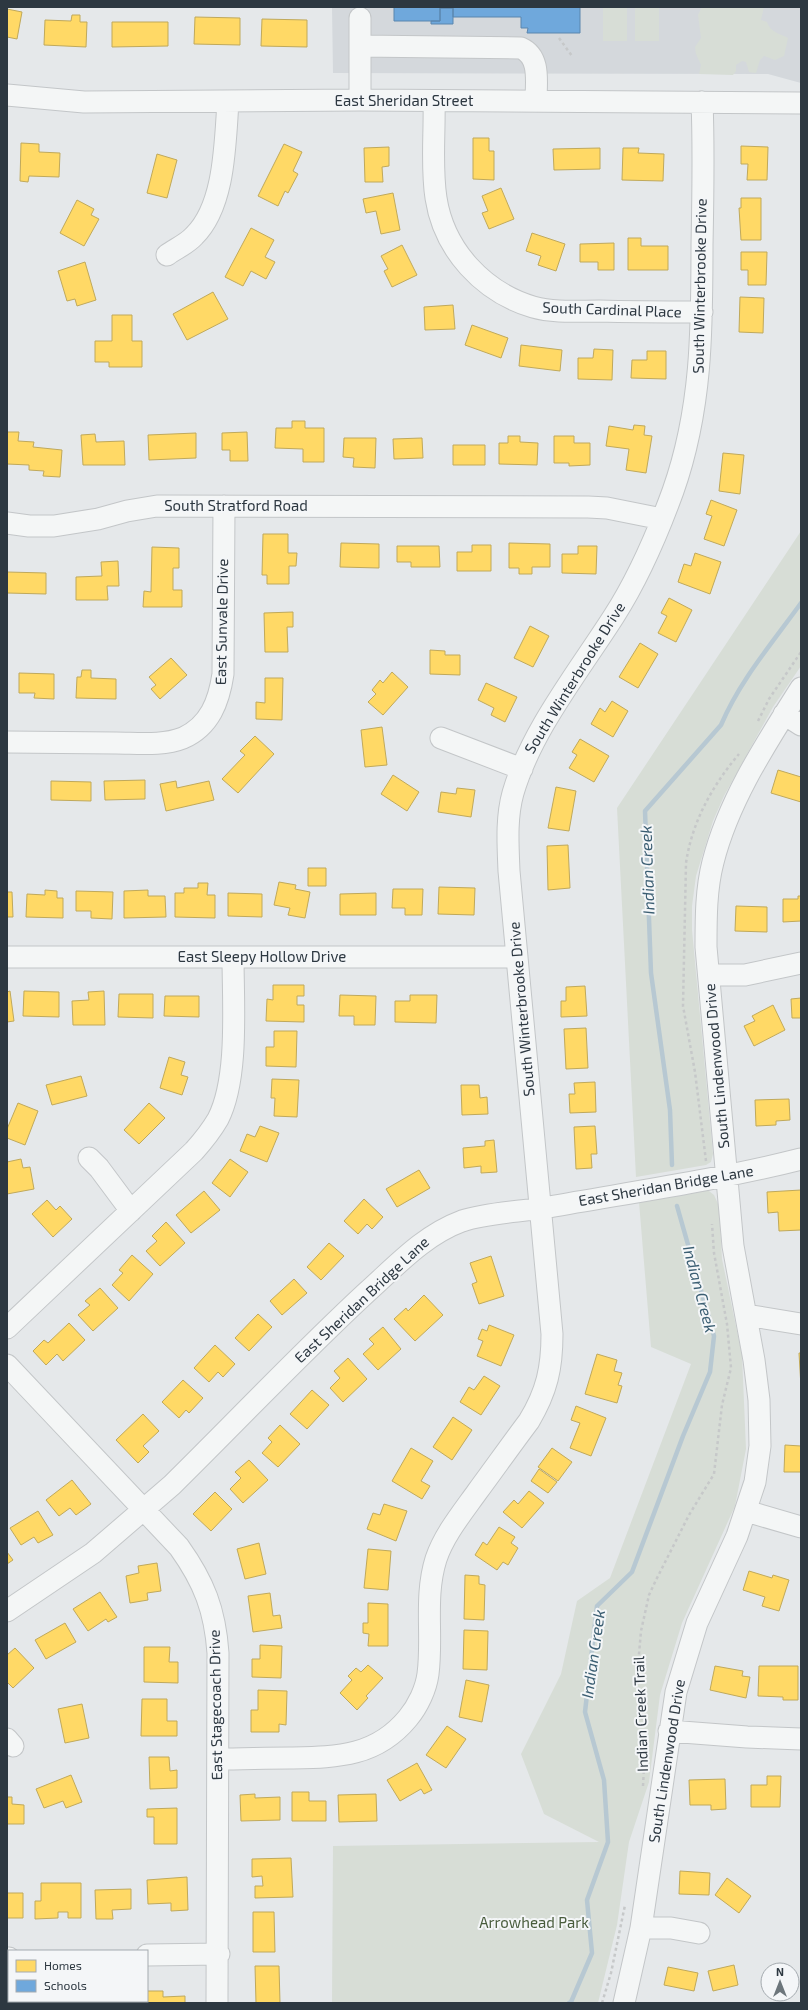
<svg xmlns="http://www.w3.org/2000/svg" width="808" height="2010" viewBox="0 0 808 2010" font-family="'Exo 2',sans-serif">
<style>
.built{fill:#d4d8dc}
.green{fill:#d7ddd6}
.homes{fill:#ffd966;stroke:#c0a95b}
.schools{fill:#6fa8dc;stroke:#5b86ae}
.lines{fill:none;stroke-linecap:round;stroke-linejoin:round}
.stream{stroke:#b7c8d2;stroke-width:4.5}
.minor-casing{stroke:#c3c6c8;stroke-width:23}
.path{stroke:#c6c8c9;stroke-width:2.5;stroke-dasharray:3 3;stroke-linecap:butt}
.minor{stroke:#f4f6f6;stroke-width:21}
.labels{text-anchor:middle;stroke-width:4;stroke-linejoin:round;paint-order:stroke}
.street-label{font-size:15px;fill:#2d3841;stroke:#f4f6f8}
.park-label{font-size:15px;fill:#485c3c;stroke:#f4f6f8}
.water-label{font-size:16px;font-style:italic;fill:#3b5e72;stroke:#f4f6f8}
</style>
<rect width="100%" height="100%" fill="#e5e8ea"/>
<!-- built -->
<path class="built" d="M332,7h469v76l-33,-9 -435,-1z"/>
<!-- green -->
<path class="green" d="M603,7h24v34h-24z
M635,7h24v34h-24z
M702,7h62l-3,13 6,2c4,11 12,11 21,16l-4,18 -9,4 -11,-4 -4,4 -4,13 -7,-1 -3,-10 -4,-1 -6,4v6l-3,4 -34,-1 2,-9 -5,-11 -1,-7 6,-9 -3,-23z
M801,531v135l-28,41 -49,89 -11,25 -17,55 -4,30v24l21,224 -2,8 -5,3 -70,12 -19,-369z
M702,1190l7,1 5,4 5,11 3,53 20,96 4,94 -11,57 -53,117 -22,72 -11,87 -20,60 -12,83 -19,78h-266l1,-157 266,-4 -55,-28 -23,-60 40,-80 16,-73 33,-23 81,-214 -40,-17 -12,-145z"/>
<!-- homes -->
<path class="homes" d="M7,9l15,3 -5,27 -10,-2z
M72,15h8v7h7l-1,25 -42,-2 1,-25 26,1z
M195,17l45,1v27l-46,-1z
M262,19l45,1v27l-46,-1z
M112,22h56v24l-56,1z
M473,138h16v13h5v29l-21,-1z
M21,143l18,1v8l21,1 -1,24 -30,-1 -1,6 -8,-1z
M284,144l18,8 -9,19 5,3 -10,19 -3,-2 -7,15 -20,-10z
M741,146l27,1 -1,33h-20l1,-16h-7z
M389,147v19l-7,1 1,15h-18l-1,-34z
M600,148v21l-46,1 -1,-21z
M623,148h16l-1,5 26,1 -1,27 -41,-1z
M157,154l20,6 -10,38 -20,-5z
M501,188l13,31 -25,10 -7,-16 6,-2 -6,-15z
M393,193l7,37 -19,4 -5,-23 -10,2 -3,-14z
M741,198h20v42h-20l-2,-32h2z
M77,200l17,9 -3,6 8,4 -15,27 -24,-13z
M251,228l23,12 -9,17 10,5 -9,17 -15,-8 -8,15 -18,-9z
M532,233l33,11 -9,27 -18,-6 3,-9 -15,-5z
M628,238h13v8h27v24h-40z
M614,243v27h-16v-8h-18v-18z
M402,245l15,30 -25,12 -8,-16 4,-2 -7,-13z
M741,252h26l-1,33h-18v-15h-7z
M85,262l11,38 -19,6 -2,-7 -8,2 -9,-30z
M213,292l15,27 -41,21 -14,-26z
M740,297l24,1 -1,35 -24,-1z
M453,305l2,24 -30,1 -1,-23z
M112,315h20v26h10v26h-33v-5h-14v-21h17z
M472,325l36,13 -7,20 -36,-13z
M521,345l41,5 -2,21 -41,-5z
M594,349l19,1 -1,30 -34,-1v-21h15z
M647,351h19v28l-35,-1 1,-18h15z
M292,421h13v7h19v34h-21v-13l-28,-1 1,-20h16z
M634,425l11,1 -1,9 8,1 -6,37 -20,-3 3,-21 -23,-3 3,-20 24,4z
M7,432h12l-1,9 16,1 -1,5 29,3 -2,27 -17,-1 1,-5 -15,-1v-5l-22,-1z
M247,432l1,29h-18v-11h-8v-17z
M196,433v25l-47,2 -1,-25z
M95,434l1,8 28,-1 1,24h-42l-2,-30z
M508,436h12v6l18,1 -1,22 -38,-1v-21h9z
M554,436h20v7h16v22l-21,1v-3h-15z
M344,438h32l-1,30 -22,-1 1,-9 -11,-1z
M422,438l1,20 -29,1 -1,-20z
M453,445h32v20h-32z
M723,453l21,2 -4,39 -21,-3z
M711,500l26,10 -13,36 -20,-7 8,-23 -6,-2z
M263,534h25v19h9l-1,13h-7v18h-22v-9h-5z
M341,543l38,1v24l-39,-1z
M509,543l41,1v23h-18v7h-13v-6h-10z
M472,545h19v26h-34v-19h15z
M397,546h42l1,21h-29v-5h-14z
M578,546h19l-1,28 -34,-1v-19h16z
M152,547l27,1v20h-6v22h9v17h-39l1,-16 7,1z
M695,553l26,9 -11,32 -32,-12 6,-18 7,2z
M118,561l1,25h-12l1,14h-32v-23l26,-1 -1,-14z
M7,572l39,1v21l-39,-1z
M669,598l23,12 -16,32 -18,-9 9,-17 -6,-3z
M293,612v15h-6l1,25h-23l-1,-39z
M530,626l19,10 -16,31 -19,-9z
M640,643l18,11 -20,34 -19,-11z
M430,650l15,1v4h15v20l-30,-1z
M171,658l16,17 -27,24 -9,-10 5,-4 -7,-8z
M82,670h9v8l25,1v20l-40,-1 1,-21h4z
M392,672l16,15 -25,28 -15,-13 8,-8 -4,-4 8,-10 3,3z
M19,673l35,1v25l-20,-1 1,-5h-16z
M265,678h18l-1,42 -26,-1v-17l9,1z
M486,683l31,14 -12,25 -14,-7 3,-7 -16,-8z
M612,701l16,10 -15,26 -22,-13 9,-16 5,4z
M382,727l5,38 -22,2 -4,-37z
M255,736l19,18 -36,39 -16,-14 23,-24 -5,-4z
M580,739l29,17 -15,26 -25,-14 8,-13 -5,-3z
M778,770l23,7v25l-30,-9z
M393,775l26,17 -12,19 -26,-17z
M145,780v19l-40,1 -1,-19z
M51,781l40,1v19l-40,-1z
M176,781l1,7 32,-7 5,19 -48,11 -6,-27z
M556,787l20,4 -7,40 -21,-3z
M457,788l18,2 -4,27 -33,-5 3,-20 15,2z
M568,845l2,43 -22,2 -1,-44z
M308,868h18v18h-18z
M279,882l17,3 -1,4 15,3 -5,26 -17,-3 2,-7 -16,-3z
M198,883h10l-1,12h8v23l-40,-1v-24h9v-5h14z
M439,887l36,1 -1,27 -36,-1z
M393,889h30l-1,26h-17v-7h-13z
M45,890l12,1v7h6v20l-37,-1 1,-23 18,1z
M148,890v6h17l1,21 -42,1v-27z
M76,891l37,1 -1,27 -21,-1v-7h-15z
M7,892h5l1,25h-6z
M228,893l34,1v23l-34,-1z
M376,893v22h-36v-21z
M798,896h3v25l-18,1v-23h15z
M736,906l31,1v25l-32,-1z
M273,985h31v11h-7v9h7v17l-38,-1 1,-22 6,1z
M585,986l2,30 -26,1v-16h5v-14z
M10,991l4,30 -7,1v-30z
M24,991l35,1v25l-36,-1z
M104,991l1,34h-32l-1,-24 17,-1 -1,-8z
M119,994h34v24l-35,-1z
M340,995l36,1 -1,29h-21v-9h-15z
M410,995h27l-1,28 -41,-1v-21h15z
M165,996h34v21l-35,-1z
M801,998v20h-9l-1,-19z
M773,1005l12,25 -31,16 -10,-20 11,-5 -3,-5z
M586,1028l2,40 -22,1 -2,-40z
M274,1031h23l-1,36 -30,-1v-19h8z
M169,1057l16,5 -4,13 7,2 -6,18 -22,-7z
M81,1076l6,20 -35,9 -6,-20z
M272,1079l27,1 -2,37 -23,-1 1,-18h-4z
M595,1082l1,30 -26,1 -1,-19h6l-1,-11z
M461,1085h18l1,13 7,-1 1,17 -26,1z
M789,1099l1,21 -14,1v4l-20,1 -1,-26z
M18,1103l20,8 -13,34 -18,-7v-9z
M149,1103l16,15 -26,26 -15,-14z
M260,1126l19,7 -12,29 -27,-11 7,-17 8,3z
M595,1126l2,28h-6l1,14 -16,1 -2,-42z
M494,1140l3,32 -16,1v-7l-17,2 -1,-20 22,-2v-5z
M21,1159l2,9 7,-1 4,22 -27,5v-32z
M230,1159l18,13 -18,25 -18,-14z
M419,1170l11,18 -33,19 -11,-18z
M801,1190v40l-22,1 -1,-19 -10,1 -1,-21z
M204,1191l16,19 -29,23 -15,-18z
M364,1199l19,18 -11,12 -5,-5 -9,10 -14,-13z
M47,1200l9,10 4,-4 12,13 -19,18 -21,-23z
M166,1222l19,21 -25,23 -14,-15 11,-10 -5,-5z
M329,1243l15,13 -23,24 -14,-13z
M132,1255l21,19 -24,27 -17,-16 11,-12 -4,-3z
M491,1256l13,40 -25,8 -7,-20 5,-2 -7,-19z
M294,1279l13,14 -25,22 -12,-14z
M100,1288l18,20 -25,23 -15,-16 12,-10 -5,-4z
M424,1295l19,20 -28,26 -21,-22 12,-11 2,3z
M258,1314l14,13 -23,24 -14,-13z
M69,1323l16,17 -22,21 -6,-7 -11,11 -13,-14 11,-11 4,3z
M489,1325l25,10 -13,31 -24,-10 6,-15 -5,-2 4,-10 5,2z
M383,1327l18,22 -23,21 -15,-16 11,-10 -5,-5z
M215,1345l20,19 -12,13 -5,-5 -9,10 -15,-14z
M799,1353h2v34z
M597,1354l20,6 -3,11 8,2 -4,12 4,1 -5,17 -32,-9z
M348,1358l19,21 -24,23 -13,-14 10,-10 -6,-7z
M484,1376l16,10 -19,29 -21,-13 9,-15 5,3z
M183,1380l20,18 -14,15 -3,-3 -7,8 -17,-16z
M312,1390l17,15 -22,24 -17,-15z
M576,1406l30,12 -15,38 -21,-8 10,-25 -9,-3z
M143,1414l16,17 -16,15 6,6 -11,11 -22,-23z
M453,1417l19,13 -20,30 -19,-13z
M280,1425l20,19 -22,23 -16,-14 10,-11 -4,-4z
M785,1445l16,1v26h-17z
M411,1448l22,13 -12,20 9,5 -8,13 -30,-18z
M552,1448l20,14 -14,19 -20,-14z
M249,1460l19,20 -25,23 -13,-14 11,-11 -6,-6z
M539,1469l18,13 -9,11 -17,-12z
M72,1480l19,24 -15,11 -6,-7 -11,8 -13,-16z
M529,1491l15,12 -22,25 -19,-16 11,-12 4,4z
M215,1492l17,17 -21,22 -18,-17z
M384,1504l23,7 -11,30 -29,-12 6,-16 7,2z
M38,1511l15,24 -15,8 -4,-6 -13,8 -11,-17z
M499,1527l16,10 -4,6 7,5 -10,17 -5,-3 -6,8 -22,-15 8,-13 4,3z
M259,1543l7,31 -21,5 -8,-30z
M368,1549l23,2 -3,39 -24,-2z
M7,1552l6,8 -6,4z
M157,1563l4,28 -14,2 1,7 -18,3 -4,-27 13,-3 -1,-7z
M749,1571l23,7 1,-3 16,5 -10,31 -17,-5 3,-9 -22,-7z
M465,1575l14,1v8l6,1 -1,35 -20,-1z
M100,1592l17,25 -9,5 -2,-3 -18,12 -15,-22z
M270,1593l3,23 7,-1 2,13 -29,4 -5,-36z
M368,1603l20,1v42h-20l1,-12 -6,-1v-10h5z
M65,1623l11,19 -30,17 -11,-19z
M464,1630l24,1 -1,39 -24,-1z
M260,1645l22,1 -1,32 -29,-1v-18h8z
M144,1647h26l-1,15h9v21l-34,-1z
M15,1648l19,20 -21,20 -6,-6v-27z
M368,1665l15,13 -17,18 2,2 -11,12 -17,-17 12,-13 -4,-4 8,-8 5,4z
M715,1666l28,5 -1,5 8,1 -4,21 -36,-8z
M759,1666h39v34h-15v-3l-25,-1z
M466,1680l23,5 -7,37 -23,-5z
M258,1690l29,1 -1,34 -7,-1v8h-28v-22h7z
M142,1699h25v22h10v15h-36z
M82,1704l7,34 -24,5 -7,-34z
M447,1726l19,13 -20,29 -20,-13z
M149,1757h20l1,14 7,-1v18l-27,1z
M417,1763l15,27 -8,4 -3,-5 -21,12 -13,-21z
M71,1775l11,27 -16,6 -3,-7 -19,7 -8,-19z
M767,1776h14l-1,31h-29v-22h16z
M725,1779l1,30 -15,1v-5h-21l-1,-25z
M292,1792h17v9h17v20h-34z
M255,1794v4l25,-1v23l-39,1 -1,-26z
M376,1794l1,27 -38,1 -1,-27z
M7,1797h5v7l12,1v19h-17z
M177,1808v36h-23v-27h-7v-8z
M291,1858l2,39 -38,1v-12h8l-1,-10 -10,1v-18z
M680,1871l30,2 -1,22 -30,-1z
M187,1877l1,33 -17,1v-8l-23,1 -1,-24z
M727,1878l24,18 -12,17 -24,-18z
M41,1883h40v35h-13v-6h-10v6l-23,1v-18h6z
M131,1889v20l-19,1 1,9h-17l-1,-29z
M7,1893h16v25h-16z
M253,1912h21l1,40h-22z
M734,1965l4,20 -25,6 -5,-20z
M255,1966h24l1,37h-24z
M668,1967l30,6 -4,18 -30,-6z
M147,1991h16v6l22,-1v7h-38z
M18,2001h13v2h-13z
M46,2001h36v2h-36z
M96,2001h40v2h-40z"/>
<!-- schools -->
<path class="schools" d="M394,7h186v26h-53l1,-5h-7v-11h-68v-9h-13v13h-46z
M440,8h13v16h-22v-3h9z"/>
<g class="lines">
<!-- stream -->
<path class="stream" d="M672,1165l-2,-55 -19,-137 -6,-162 76,-86c19,-45 52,-83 80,-122
M569,2003l2,-1 21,-49 -5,-53 21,-58 -4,-62 -19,-68 12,-106 35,-34 51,-136 27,-64 4,-36 -37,-130"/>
<!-- minor casing -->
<g class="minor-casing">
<path id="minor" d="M360,18v82
M360,46l161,2c20,9 15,34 15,53
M7,95l77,7 276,-2 441,3
M434,101c1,32 -3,65 2,97 8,52 47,94 97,109 21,6 44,4 66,4 34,1 69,1 103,1
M167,255c8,-6 20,-11 27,-19 31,-30 31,-93 34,-134
M7,523l22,3h25l44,-7 29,-8 30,-5 431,1 19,1 55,11
M784,714l17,11
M441,738l81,31
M7,742c36,0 73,1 109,1 21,0 47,3 67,-5 27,-12 36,-37 40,-64l1,-168
M7,957h510
M709,975h36l56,-12
M89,1158l10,10 32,43
M746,1315l55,9
M7,1328l187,-177c9,-10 17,-20 24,-32 21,-41 15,-116 15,-162
M7,1365l172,182c25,35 36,63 39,106l-1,350
M746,1511l55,16
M7,1611l86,-58 79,-68c65,-64 128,-131 195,-193 29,-26 57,-57 95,-71 27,-9 59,-9 87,-14 84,-15 169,-27 252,-48
M669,1731l78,6 54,2
M7,1739l6,7
M218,1759c24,0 48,-1 72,-1 47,-1 86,-1 118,-40 10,-12 18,-29 20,-44 5,-38 -4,-77 8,-115 8,-24 26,-46 41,-67 17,-23 34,-47 52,-71 18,-30 23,-53 23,-87l-43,-463c-1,-26 -3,-53 4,-78 18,-62 66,-122 101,-177 25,-39 43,-81 59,-125 29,-82 29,-161 29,-246 1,-48 2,-96 0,-143
M641,1928h30l28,5
M147,1955l72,-1
M7,1958h2
M624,2003l17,-75 35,-236 21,-69 40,-87 18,-54 5,-36 -1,-46 -5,-40 -21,-114 -27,-299c0,-29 0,-58 7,-85 16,-63 54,-120 88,-174"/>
</g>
<!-- path -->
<path class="path" d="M559,38l13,18
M758,721l11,-22 32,-47
M706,1161l-11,-89 -12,-66 3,-143c6,-41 26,-77 53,-109
M643,1786l1,-19 -1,-39 -6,-51 4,-46 8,-36 7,-15 33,-65 25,-41 8,-69 9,-37 -4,-44 -13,-71 -2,-29
M602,2003l9,-30 14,-68"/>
<!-- minor -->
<use href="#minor" class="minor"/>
</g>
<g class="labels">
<!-- street labels -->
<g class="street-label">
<text x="404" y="106">East Sheridan Street</text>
<text transform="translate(700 286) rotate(-89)" y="5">South Winterbrooke Drive</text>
<text transform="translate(612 310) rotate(2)" y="5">South Cardinal Place</text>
<text x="236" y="511">South Stratford Road</text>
<text transform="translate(222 622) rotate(-89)" y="5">East Sunvale Drive</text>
<text transform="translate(575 678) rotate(-58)" y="5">South Winterbrooke Drive</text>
<text x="262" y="962">East Sleepy Hollow Drive</text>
<text transform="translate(522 1009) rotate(-95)" y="5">South Winterbrooke Drive</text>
<text transform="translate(717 1066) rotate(-95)" y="5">South Lindenwood Drive</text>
<text transform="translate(666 1186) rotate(-10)" y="5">East Sheridan Bridge Lane</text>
<text transform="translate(362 1300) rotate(-43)" y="5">East Sheridan Bridge Lane</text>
<text transform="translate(216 1705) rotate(-91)" y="5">East Stagecoach Drive</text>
<text transform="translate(641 1714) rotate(-92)" y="5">Indian Creek Trail</text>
<text transform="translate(667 1761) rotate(-81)" y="5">South Lindenwood Drive</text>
</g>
<!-- park labels -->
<g class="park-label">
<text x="534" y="1928">Arrowhead Park</text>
</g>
<!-- water labels -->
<g class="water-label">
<text transform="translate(647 870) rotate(-92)" y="6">Indian Creek</text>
<text transform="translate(700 1289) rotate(75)" y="6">Indian Creek</text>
<text transform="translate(593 1654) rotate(-82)" y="6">Indian Creek</text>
</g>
</g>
<!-- border -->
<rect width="808" height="2010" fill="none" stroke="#2d3841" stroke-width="16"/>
<!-- legend -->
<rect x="8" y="1950" width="140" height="52" fill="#f4f6f8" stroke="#a4aaaf"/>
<rect x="16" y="1960" width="20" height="12" fill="#ffd966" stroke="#a4aaaf"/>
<text x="44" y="1970" font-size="12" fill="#2d3841">Homes</text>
<rect x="16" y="1980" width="20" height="12" fill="#6fa8dc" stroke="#a4aaaf"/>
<text x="44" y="1990" font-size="12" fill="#2d3841">Schools</text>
<!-- north arrow -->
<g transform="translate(780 1982)"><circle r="19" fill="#f4f6f8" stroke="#a4aaaf"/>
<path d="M0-3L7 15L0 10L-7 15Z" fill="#6d767c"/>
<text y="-6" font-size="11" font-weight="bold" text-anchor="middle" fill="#2d3841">N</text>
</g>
</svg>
